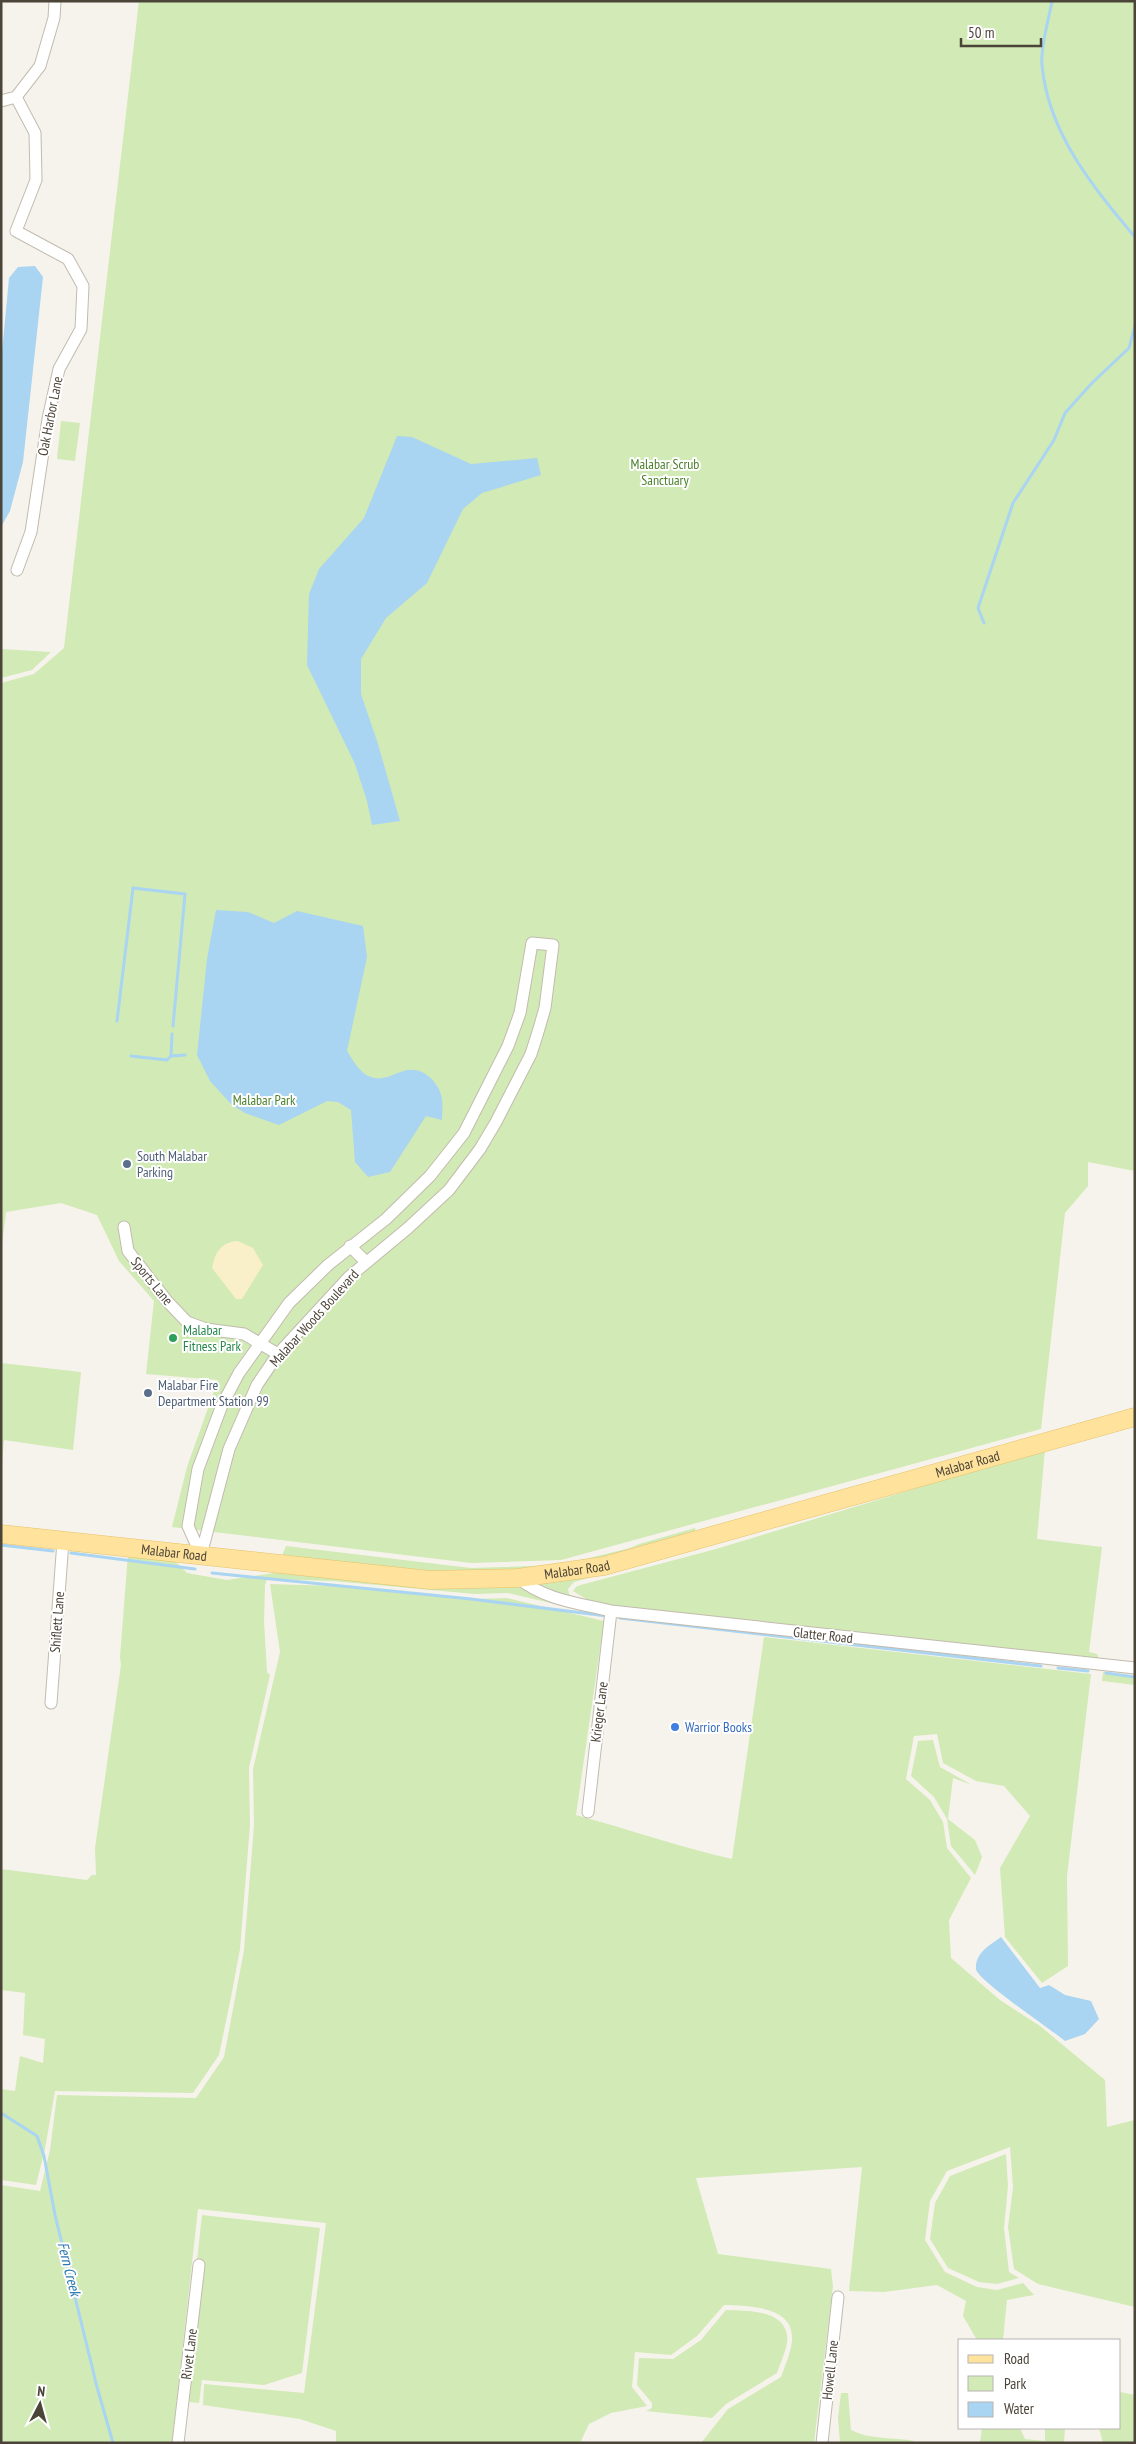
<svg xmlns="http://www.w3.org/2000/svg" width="1136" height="2444" viewBox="0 0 1136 2444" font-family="'PT Sans Narrow',sans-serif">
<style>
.green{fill:#d2eab5}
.sand{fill:#f9efc9}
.water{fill:#a9d4f2}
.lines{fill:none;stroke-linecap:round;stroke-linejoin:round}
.stream{stroke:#a9d4f2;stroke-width:3}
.street-casing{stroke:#c2bbae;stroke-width:13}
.primary-casing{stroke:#e6c16a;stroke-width:19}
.street{stroke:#fff;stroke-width:11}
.primary{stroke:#ffe39c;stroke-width:18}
.service-dot{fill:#5c6f8a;stroke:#fff;stroke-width:2}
.leisure-dot{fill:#2e9e5b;stroke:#fff;stroke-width:2}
.shop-dot{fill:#3f7fe0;stroke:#fff;stroke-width:2}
.labels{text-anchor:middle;stroke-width:4;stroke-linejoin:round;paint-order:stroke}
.street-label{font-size:14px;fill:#4b4439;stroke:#fff}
.park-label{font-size:14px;fill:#4a7f2a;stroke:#fff}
.service-label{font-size:14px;fill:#4e5e75;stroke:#fff;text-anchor:start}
.leisure-label{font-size:14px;fill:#27864d;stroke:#fff;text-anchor:start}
.shop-label{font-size:14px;fill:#366cbe;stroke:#fff;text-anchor:start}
.water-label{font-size:15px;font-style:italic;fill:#2e7ab2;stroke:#fff}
</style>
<rect width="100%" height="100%" fill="#f6f3ec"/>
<!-- green -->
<path class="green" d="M139,1h996v1170l-47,-9v24l-23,27 -24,216 -480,131 -90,3 -299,-36 15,-60 31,-87 -72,-6 8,-73 -35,-40 -22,-46 -36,-12 -55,9 -5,42v-571l33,-9 30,-26z
M61,421l19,2 -5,38 -18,-2z
M1,649l50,3 -19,18 -31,8z
M1,1363l80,9 -8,78 -69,-10 -3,33z
M1045,1449l-8,90 65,8 -13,105 8,2 2,5 -487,-52 -24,-7 -15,-9 4,-5 139,-37z
M695,1528l1,6 -92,26 -86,12 -88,1 -149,-15 5,-12 185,22 90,-3 69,-17 9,-4z
M698,1548l-124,34 -6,7 1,5 33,21 -94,-22 -33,1 -142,-13 -66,-2 -2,6 -1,37 3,50 3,3 -21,93 1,57 -10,124 -9,48 -12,58 -26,38 -138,-2 -10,58 -9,36 -35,-5v-91l14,2 5,-35 23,7 2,-24 -22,-4 2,-42 -24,-3v-121l86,11 5,-5h4l-1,-27 26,-183 -1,-8 8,-103 45,5 14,14 40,7 47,-7 1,-3 154,16z
M270,1584l63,2 142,13 32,-1 97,23 -28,194c52,14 103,32 156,44l32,-222 327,37 -24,202 1,90 -26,17 -37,-46 -5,-69 30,-52 -26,-30 -28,-5 -33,-18 -6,-29 -23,2 -8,43 24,21 13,22 4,26 24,30 -22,42 2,38 49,42 40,26 65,54 2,47 28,-7v187l-97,-23 -24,-15 -6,-42 5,-40 -3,-40 -63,24 -17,30 -5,39 20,32 32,15 20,3 26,-7 11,12 -27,5 -4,40h-26l-14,-24 3,-15 -29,-16 -53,7 -35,-1 13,-124 -166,11 22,76 113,15 2,17 -19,157h-113l27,-34 53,-32c4,-12 12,-29 11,-41 -1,-31 -47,-30 -68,-31l-27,31 -26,19 -36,-3 -3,35 15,19 -36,7 -22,11 -9,19h-244v-12l-36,-12 -97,-14 1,-21 100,9 22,-170 -128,-14 -26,234h-171v-258l39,6 10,-41 7,-55 139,3 28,-41 20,-107 10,-125 -1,-56 27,-117z
M1103,1672l32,4v9l-33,-4z
M933,1740l7,27 32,18 -19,-7 -5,41 27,21 7,17 -7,18 -24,-29 -4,-27 -13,-22 -23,-21 7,-35z
M1006,2154l2,32 -4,42 5,44 10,6 -22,6 -18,-2 -31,-14 -18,-29 5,-36 15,-27z
M202,2215l118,13 -18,145 -38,12 -62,-5 -3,23 -10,-1 -7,11 -5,30z
M726,2310c19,1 57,-1 61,25 2,11 -7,28 -10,38l-51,31 -14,14 -66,-7 6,-3v-5l-15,-18 2,-27 34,1 28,-19z
M1120,2392l15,3v48h-32l-4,-15h21z
M841,2393h7l3,37c20,10 41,7 63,11v2h-74l-2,-25z
M982,2428h38l5,11 20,2v-13h20l-1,15h-84z"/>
<!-- sand -->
<path class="sand" d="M238,1241l15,7 10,17 -21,34h-6l-24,-31c3,-16 9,-26 26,-27z"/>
<!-- water -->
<path class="water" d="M35,266l8,11 -20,185 -13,49 -9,16v-164l8,-85 9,-11z
M397,436l15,1 59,27 66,-6 4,17 -59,18 -19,16 -36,74 -41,35 -25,41v35l17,50 22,77 -28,4 -5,-24 -12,-37 -48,-99 2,-71 10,-25 45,-51z
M216,910l32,2 26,11 23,-12 66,15 4,31 -20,94c6,9 13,23 24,26 14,5 24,-5 37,-7 17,-3 33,15 34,30 1,6 0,13 0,20l-16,-4 -36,56 -22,5 -13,-15 -4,-52 -13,-8 -11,-1 -48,24 -34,-12 -13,-8 -22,-24 -13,-26 10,-96z
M1001,1937l39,51 9,-3 16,10 26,6 8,18 -14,15 -20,7c-13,-11 -89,-62 -89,-72 -1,-16 14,-24 25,-32z"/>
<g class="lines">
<!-- stream -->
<path class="stream" d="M1052,1c-3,18 -12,47 -10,64 6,68 51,122 93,172
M984,623l-6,-15 35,-105 41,-63 11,-27 27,-30 37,-35 6,-22
M117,1021l16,-133 52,6 -12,132
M131,1056l36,4 4,-4 1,-22
M171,1056l14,-1
M1,1545l52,6
M71,1553l124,16
M212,1573l259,26 136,17
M620,1618l421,48
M1058,1668l30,3
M1106,1673l29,4
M1,2113l36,23 7,20 11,59 42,172 16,56"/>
<!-- street casing -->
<g class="street-casing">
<path id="street" d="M16,97l19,36 1,47 -20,51 52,28 15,27 -2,43 -22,40 -11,50 -17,113 -14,38
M1,101l15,-4 24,-31 14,-48 1,-17
M532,943l21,2 -8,63 -7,24 -7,22 -35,68 -16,27 -31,41 -41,38 -59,49 -71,77 -21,31 -28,64 -28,106 -13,-29 10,-57 24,-64 17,-32 50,-70 39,-38 58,-46 44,-43 34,-43 44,-87 12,-33z
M124,1227l4,24 39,50 20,21 19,7 38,5 34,20
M350,1246l16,16
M518,1578c27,22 60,25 93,33l524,57
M51,1703l12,-162
M588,1812l23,-201
M178,2443l21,-178
M822,2443l16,-146"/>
</g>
<!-- primary casing -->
<g class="primary-casing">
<g id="primary">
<path id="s1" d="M1,1534l429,46 88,-2 86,-12 531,-149"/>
</g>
</g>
<!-- street -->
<use href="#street" class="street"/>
<!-- primary -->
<use href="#primary" class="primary"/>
</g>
<!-- markers -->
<g class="service-dot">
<circle cx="127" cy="1164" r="5"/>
<circle cx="148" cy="1393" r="5"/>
</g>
<circle class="leisure-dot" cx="173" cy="1338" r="5"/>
<circle class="shop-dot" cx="675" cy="1727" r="5"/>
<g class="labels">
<!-- street labels -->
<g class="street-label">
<text transform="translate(50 416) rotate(-79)" y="5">Oak Harbor Lane</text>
<text transform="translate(152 1281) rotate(51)" y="5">Sports Lane</text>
<text transform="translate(314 1318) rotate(-48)" y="5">Malabar Woods Boulevard</text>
<text dy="5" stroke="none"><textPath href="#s1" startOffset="984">Malabar Road</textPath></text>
<text dy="5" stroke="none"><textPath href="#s1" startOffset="174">Malabar Road</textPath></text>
<text dy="5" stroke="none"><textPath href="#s1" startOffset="579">Malabar Road</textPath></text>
<text transform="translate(57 1622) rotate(-86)" y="5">Shiflett Lane</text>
<text transform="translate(823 1635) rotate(6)" y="5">Glatter Road</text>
<text transform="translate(599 1712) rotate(-83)" y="5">Krieger Lane</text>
<text transform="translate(189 2354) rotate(-83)" y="5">Rivet Lane</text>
<text transform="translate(830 2370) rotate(-84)" y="5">Howell Lane</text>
</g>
<!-- park labels -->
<g class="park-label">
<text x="665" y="469">Malabar Scrub<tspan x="665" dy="16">Sanctuary</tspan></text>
<text x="264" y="1105">Malabar Park</text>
</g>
<!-- service labels -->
<g class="service-label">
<text x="137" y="1161">South Malabar<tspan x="137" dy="16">Parking</tspan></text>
<text x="158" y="1390">Malabar Fire<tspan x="158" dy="16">Department Station 99</tspan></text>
</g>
<!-- leisure labels -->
<g class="leisure-label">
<text x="183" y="1335">Malabar<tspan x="183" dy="16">Fitness Park</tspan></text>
</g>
<!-- shop labels -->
<g class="shop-label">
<text x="685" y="1732">Warrior Books</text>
</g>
<!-- water labels -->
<g class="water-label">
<text transform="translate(69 2269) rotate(76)" y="5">Fern Creek</text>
</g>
</g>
<!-- border -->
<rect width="1136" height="2444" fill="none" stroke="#4b4439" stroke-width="5"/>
<!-- legend -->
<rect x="958" y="2339" width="162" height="90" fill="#ffffff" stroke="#b7b4b0"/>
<rect x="968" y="2355" width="25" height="8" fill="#ffe39c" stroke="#b7b4b0"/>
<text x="1004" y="2364" font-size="15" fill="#4b4439">Road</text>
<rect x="968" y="2376" width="25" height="15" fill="#d2eab5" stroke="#b7b4b0"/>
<text x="1004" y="2389" font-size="15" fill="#4b4439">Park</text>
<rect x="968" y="2402" width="25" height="15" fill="#a9d4f2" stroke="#b7b4b0"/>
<text x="1004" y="2414" font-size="15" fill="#4b4439">Water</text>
<!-- north arrow -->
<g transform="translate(40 2404) rotate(6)" stroke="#ffffff" stroke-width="4" paint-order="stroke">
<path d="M0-4L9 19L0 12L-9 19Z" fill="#4b4439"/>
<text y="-8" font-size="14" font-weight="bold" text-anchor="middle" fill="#4b4439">N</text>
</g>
<!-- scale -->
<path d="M961 38v8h80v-8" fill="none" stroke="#4b4439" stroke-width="2.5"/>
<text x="968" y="38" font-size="15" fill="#4b4439" stroke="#ffffff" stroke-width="4" paint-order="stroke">50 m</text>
</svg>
